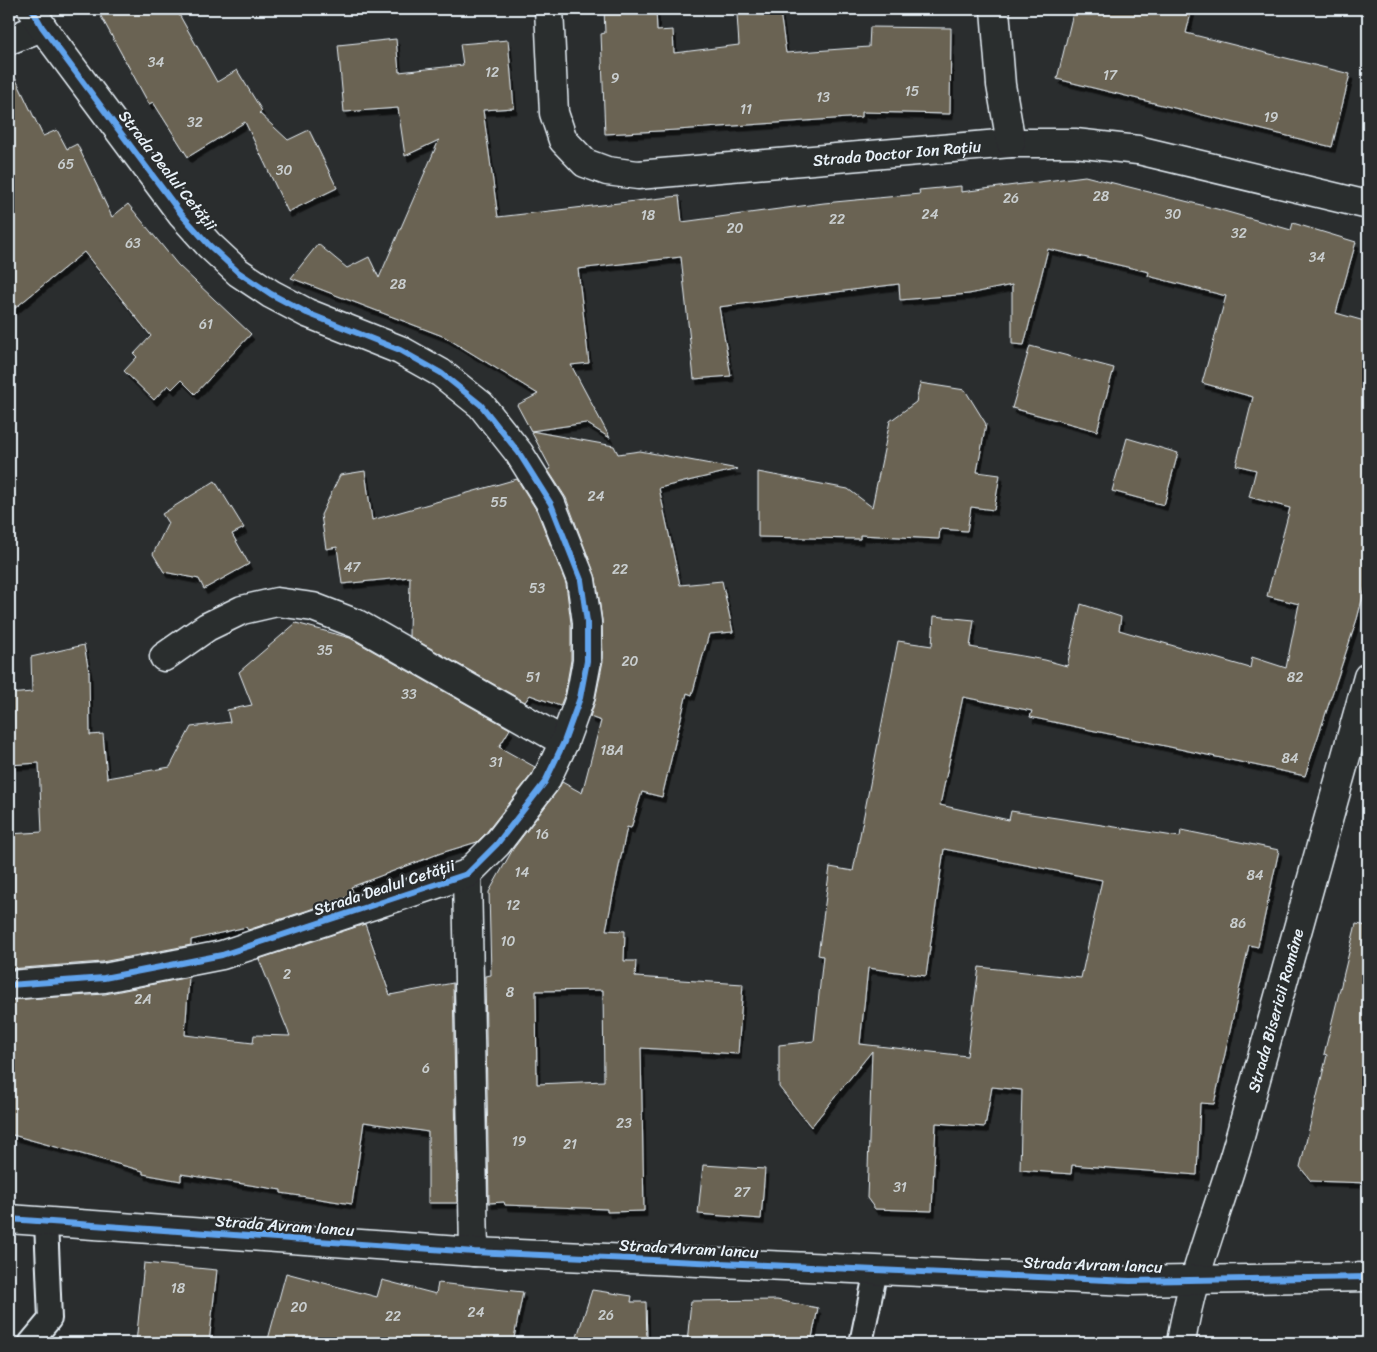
<svg xmlns="http://www.w3.org/2000/svg" width="1377" height="1352" viewBox="0 0 1377 1352" font-family="Sriracha,sans-serif">
<style>
.building{fill:#6b6353;stroke:#e8f1f8;fill-rule:evenodd;filter:url(#shadow)}
.lines{fill:none;stroke-linecap:round;stroke-linejoin:round}
.service-casing{stroke:#e8f1f8;stroke-width:26}
.minor-casing{stroke:#e8f1f8;stroke-width:31}
.tertiary-casing{stroke:#e8f1f8;stroke-width:31}
.service{stroke:#2a2d2e;stroke-width:22}
.minor{stroke:#2a2d2e;stroke-width:28}
.tertiary{stroke:#2a2d2e;stroke-width:28}
.cycleway-casing{stroke:#2a2d2e;stroke-width:9}
.cycleway{stroke:#60a3ed;stroke-width:6}
.labels{text-anchor:middle;stroke-width:4.5;stroke-linejoin:round;paint-order:stroke}
.number-label{font-size:14px;fill:#c9cecf}
.street-label{font-size:16px;fill:#e8f1f8;stroke:#2a2d2e}
</style>
<defs>
<filter id="shadow"><feDropShadow dx="3" dy="5.5" stdDeviation="0" flood-color="#0009"/></filter>
</defs>
<rect width="100%" height="100%" fill="#2a2d2e"/>
<filter id="ink" filterUnits="userSpaceOnUse"><feTurbulence type="fractalNoise" baseFrequency=".02" numOctaves="2"/><feDisplacementMap in="SourceGraphic" scale="10" xChannelSelector="R" yChannelSelector="G"/><feConvolveMatrix kernelMatrix="1 2 1 2 8 2 1 2 1" color-interpolation-filters="sRGB"/></filter>
<g filter="url(#ink)">
<!-- building -->
<path class="building" d="M97,9h79l41,73 20,-12 25,41 -3,2 29,27 21,-10 28,58 -49,24 -43,-90 -57,35 -35,-55 -4,2z
M604,9h52l1,22 16,-1 1,23 65,-8 -2,-31 43,-2 6,41 83,-6 1,-20 81,1 -1,86 -88,-2v5l-185,13 -72,4 -4,-100 4,-1z
M1074,9h118l-6,24 164,41 -18,73 -275,-68z
M396,39l3,33 64,-7 -3,-21 48,-4 6,68 -31,2 15,107 181,-21 3,26 142,-19 96,-9 -1,-4 42,-4v6l124,-16 132,33 74,21 2,-7 63,19 -20,71 32,9v255l-11,42 -52,157 -275,-59 2,-6 -69,-14 -23,108 69,15 2,-9 169,26 1,-7 98,20 -21,97 -9,-2 -35,159 -14,-1 -3,72 -125,-10 -1,9 -51,-4 2,-80 -30,-3 -7,40 -49,-4 -4,88 -57,-2 -8,-11 5,-147 -61,76 -32,-40v-42l35,-4 9,-85 -5,-1 12,-88 23,4 45,-230 34,5 2,-30 40,4 -4,27 75,13 22,6 14,-62 40,13 -2,13 131,38 2,-11 34,11 13,-64 -32,-8 23,-88 -41,-11 7,-27 -20,-5 17,-68 -51,-14 24,-87 -78,-20 1,-4 -101,-23 -24,96 -12,-1v-59l-43,9 -69,6 -1,-16 -180,23 12,69 -37,3 -13,-122 -103,12 11,94 -18,2 39,73 -24,-15 -55,8 -14,-26 21,-11 -93,-57 -154,-59 27,-34 29,24 22,-11 10,21 60,-138 -34,16 -7,-48 -54,4 -6,-67zM944,849l158,31 -21,98 -102,-11 -12,89 -107,-12 8,-76 58,8z
M9,65l34,71 14,-6 10,19 10,-5 35,73 16,-13 50,61 73,69 -56,60 -14,-14 -9,9 -4,-4 -14,15 -30,-29 13,-14 -3,-3 17,-18 -67,-84 -75,61z
M1030,346l84,22 -17,63 -85,-23z
M920,383l45,7 21,34 -9,48 23,3 -6,35 -23,-3 -4,24 -27,-2 -1,10 -79,-4v4l-102,-2v-65l90,17 24,18 18,-86 26,-19z
M531,431l83,15 4,8 22,-3 98,18 -79,19 21,97 42,-4 11,51 -24,2 -17,61 -5,-2 -25,104 -20,-5 -11,36 -4,-1 -21,103 19,1 -1,30h12l-1,16 108,7 -5,70 -97,-6 3,163 -37,1v-3l-102,-4 -1,-3 -15,1 -4,-227 6,-1 -2,-83 24,-43 44,-58 5,-9 20,11 19,-72 -11,-4 5,-16 8,-40 -1,-41 -6,-42 -30,-80 -18,-28 3,-1zM603,990l1,91 -67,3 -1,-93z
M1127,438l51,15 -14,52 -52,-14z
M365,471l7,49 145,-41 20,32 29,73 5,39v37l-6,34 -5,12 -30,-11 -5,7 -116,-66 1,-59 -68,7 -5,-37 -11,2 -5,-34 19,-40z
M215,481l29,47 -12,6 17,30 -45,25 -5,-10 -35,-7 -11,-18 15,-31 -6,-9z
M296,623l54,15 160,91 -11,18 36,20 -3,7 -47,60 -8,8 -36,11 -90,34 3,8 -106,35 -2,-3 -55,13v5l-89,17 -93,7v-135l33,-2 -3,-69 -30,2v-71l23,-2 -1,-35 53,-12 5,27 1,63 13,-1 4,44 63,-11 21,-40 39,-5 -3,-12 25,-5 -13,-33z
M365,924l25,71 63,-12 4,220h-29v-71l-64,-10 -12,82 -71,-11v-3l-100,-16v7l-38,-7v-3l-134,-37v-134l96,-6 84,-17 -4,58 68,8 1,-8 36,1 -31,-77z
M1356,924l12,2v257l-57,-2 -11,-14 27,-112 -3,-1z
M703,1165l62,4 -4,50 -63,-5z
M144,1263l73,7 -8,73h-73z
M286,1273l91,24 5,-17 54,14 2,-11 85,9 -10,51h-246z
M592,1290l40,6 -1,6h15l1,41h-72z
M777,1300l41,8 -7,35h-124l4,-42z"/>
<g class="lines">
<!-- service casing -->
<g class="service-casing">
<path id="service" d="M30,1343l20,-24 -4,-97
M861,1343l15,-73"/>
</g>
<!-- minor casing -->
<g class="minor-casing">
<g id="minor">
<path id="s1" d="M549,9l5,104 9,27 22,23 22,8 31,4 373,-32h64l63,7 230,55"/>
<path d="M995,9l6,76 10,58"/>
<path d="M9,40l33,-13"/>
<path d="M164,657l43,-30 35,-17 35,-8 36,5 44,17 207,118"/>
<path d="M467,874l7,378"/>
<path d="M9,985l95,-7 118,-23 245,-81 30,-30 48,-62 19,-40 16,-44 7,-37v-39l-6,-42 -30,-76 -32,-51 -38,-48 -40,-32 -41,-23 -93,-37 -36,-19 -33,-22 -29,-27 -27,-30 -140,-188 -10,-18"/>
<path id="s2" d="M1181,1343c10,-69 39,-135 58,-203 43,-154 86,-308 129,-463"/>
</g>
</g>
<!-- tertiary casing -->
<g class="tertiary-casing">
<path id="tertiary" d="M9,1219l465,33 402,18 254,11 238,-4"/>
</g>
<!-- service -->
<use href="#service" class="service"/>
<!-- minor -->
<use href="#minor" class="minor"/>
<!-- tertiary -->
<use href="#tertiary" class="tertiary"/>
<!-- cycleway casing -->
<g class="cycleway-casing">
<path id="cycleway" d="M9,985l95,-7 118,-23 245,-81 30,-30 48,-62 19,-40 16,-44 7,-37v-39l-6,-42 -30,-76 -32,-51 -38,-48 -40,-32 -41,-23 -93,-37 -36,-19 -33,-22 -29,-27 -27,-30 -140,-188 -10,-18
M9,1219l465,33 402,18 254,11 238,-4"/>
</g>
<!-- cycleway -->
<use href="#cycleway" class="cycleway"/>
</g>
</g>
<g class="labels">
<!-- number labels -->
<g class="number-label">
<text x="156" y="67">34</text>
<text x="492" y="77">12</text>
<text x="1110" y="80">17</text>
<text x="615" y="83">9</text>
<text x="912" y="96">15</text>
<text x="823" y="102">13</text>
<text x="746" y="114">11</text>
<text x="1271" y="122">19</text>
<text x="195" y="127">32</text>
<text x="66" y="169">65</text>
<text x="284" y="175">30</text>
<text x="1101" y="201">28</text>
<text x="1011" y="203">26</text>
<text x="930" y="219">24</text>
<text x="1173" y="219">30</text>
<text x="648" y="220">18</text>
<text x="837" y="224">22</text>
<text x="735" y="233">20</text>
<text x="1239" y="238">32</text>
<text x="133" y="248">63</text>
<text x="1317" y="262">34</text>
<text x="398" y="289">28</text>
<text x="206" y="329">61</text>
<text x="596" y="501">24</text>
<text x="499" y="507">55</text>
<text x="352" y="572">47</text>
<text x="620" y="574">22</text>
<text x="537" y="593">53</text>
<text x="325" y="655">35</text>
<text x="630" y="666">20</text>
<text x="533" y="682">51</text>
<text x="1295" y="682">82</text>
<text x="409" y="699">33</text>
<text x="612" y="755">18A</text>
<text x="1290" y="763">84</text>
<text x="496" y="767">31</text>
<text x="542" y="839">16</text>
<text x="522" y="877">14</text>
<text x="1255" y="880">84</text>
<text x="513" y="910">12</text>
<text x="1238" y="928">86</text>
<text x="508" y="946">10</text>
<text x="287" y="979">2</text>
<text x="510" y="997">8</text>
<text x="143" y="1004">2A</text>
<text x="426" y="1073">6</text>
<text x="624" y="1128">23</text>
<text x="519" y="1146">19</text>
<text x="570" y="1149">21</text>
<text x="900" y="1192">31</text>
<text x="742" y="1197">27</text>
<text x="178" y="1293">18</text>
<text x="299" y="1312">20</text>
<text x="476" y="1317">24</text>
<text x="606" y="1320">26</text>
<text x="393" y="1321">22</text>
</g>
<!-- street labels -->
<g class="street-label">
<text dy="6" stroke="none"><textPath href="#s1" startOffset="479">Strada Doctor Ion Rațiu</textPath></text>
<text transform="translate(168 170) rotate(52)" y="6">Strada Dealul Cetății</text>
<text transform="translate(384 887) rotate(-18)" y="6">Strada Dealul Cetății</text>
<text dy="6" stroke="none"><textPath href="#s2" startOffset="346">Strada Bisericii Române</textPath></text>
<text transform="translate(285 1225) rotate(4)" y="6">Strada Avram Iancu</text>
<text transform="translate(689 1248) rotate(3)" y="6">Strada Avram Iancu</text>
<text transform="translate(1093 1264) rotate(2)" y="6">Strada Avram Iancu</text>
</g>
</g>
<!-- margin -->
<rect width="1377" height="1352" fill="none" stroke="#2a2d2e" stroke-width="30"/>
<rect x="15" y="15" width="1347" height="1322" fill="none" stroke="#e8f1f8" stroke-width="2" filter="url(#ink)"/>
</svg>
